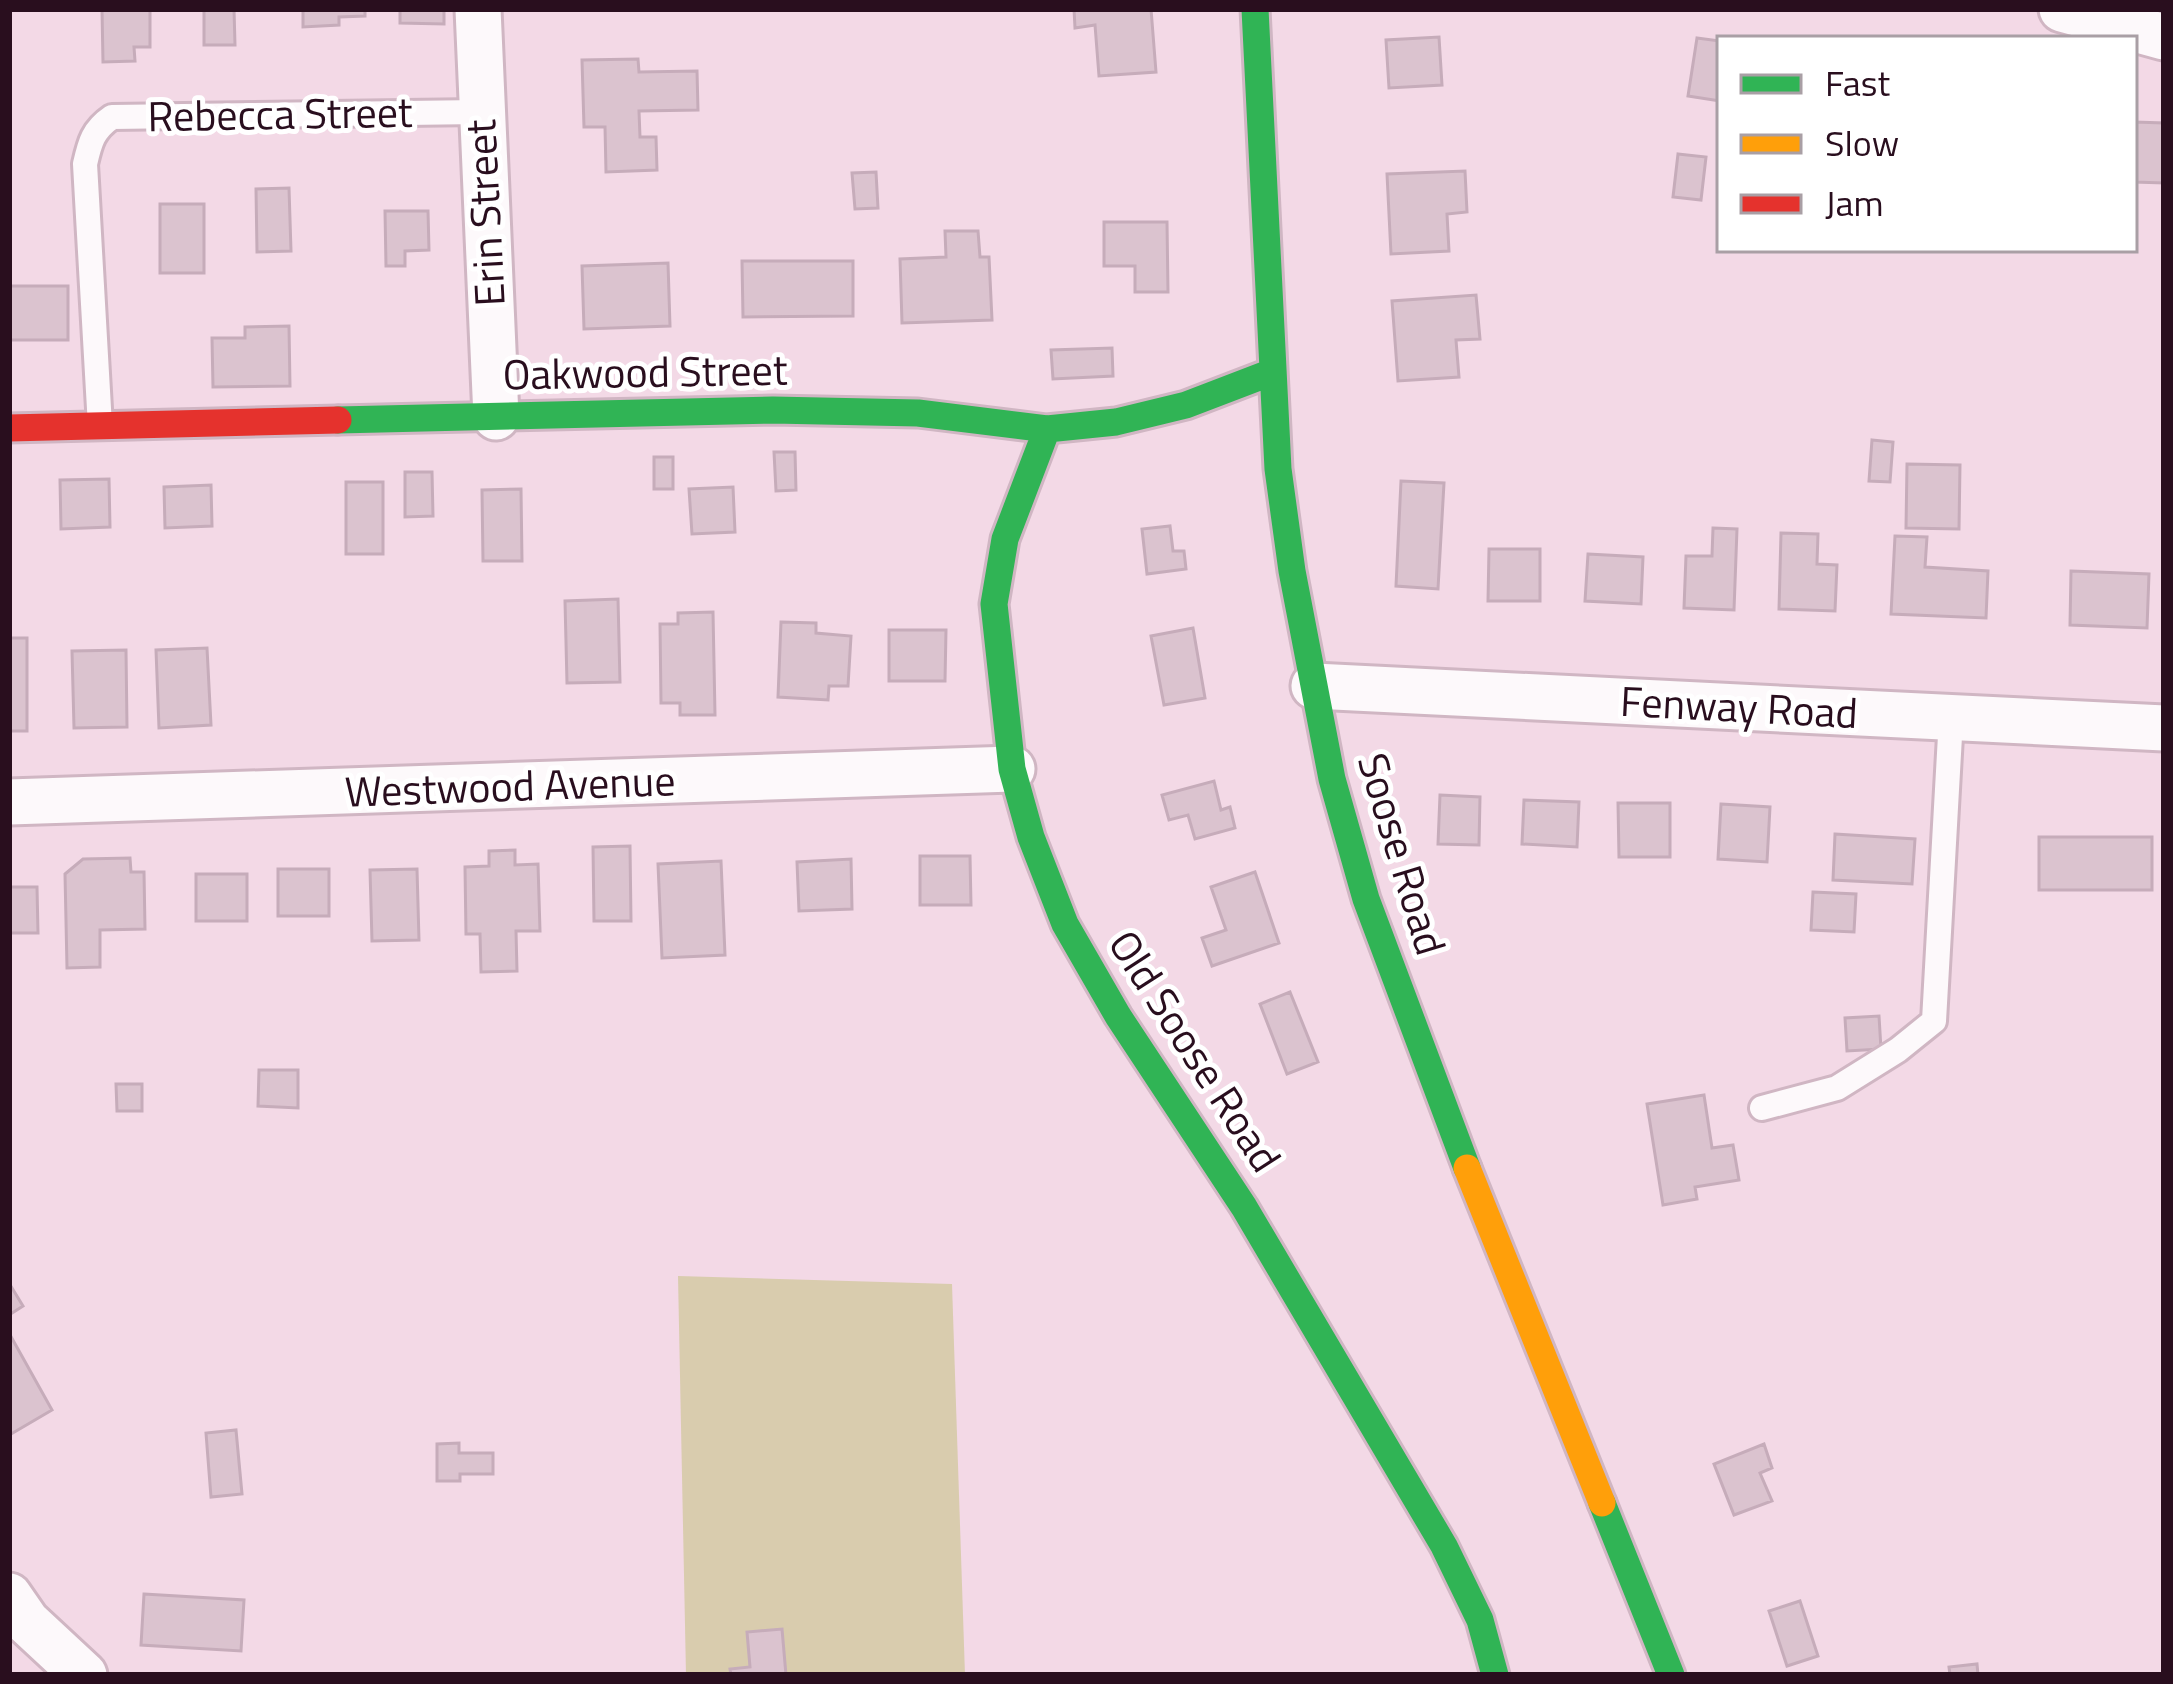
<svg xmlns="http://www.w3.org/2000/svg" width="2173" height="1684" viewBox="0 0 2173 1684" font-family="'Titillium Web',sans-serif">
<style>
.green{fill:#d9ccae}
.building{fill:#dbc3cf;stroke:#c6acba;stroke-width:3}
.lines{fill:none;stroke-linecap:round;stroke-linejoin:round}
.lane-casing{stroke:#d0b6c3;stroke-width:30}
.street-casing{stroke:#d0b6c3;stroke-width:51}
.fast-casing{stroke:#d0b6c3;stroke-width:33}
.slow-casing{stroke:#d0b6c3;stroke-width:33}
.jam-casing{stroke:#d0b6c3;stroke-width:33}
.lane{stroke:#fdf9fb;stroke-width:24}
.street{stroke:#fdf9fb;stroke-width:45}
.fast{stroke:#30b455;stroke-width:27}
.slow{stroke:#ff9f0a;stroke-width:27}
.jam{stroke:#e5322d;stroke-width:27}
.labels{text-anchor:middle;stroke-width:10;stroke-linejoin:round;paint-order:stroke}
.street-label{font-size:42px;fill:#290e1e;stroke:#fff}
</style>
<rect width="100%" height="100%" fill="#f3d9e6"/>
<!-- green -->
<path class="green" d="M678,1276l274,8 13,391h-279z"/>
<!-- building -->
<path class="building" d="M102,9h48v38h-16l1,14 -32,1z
M204,9h30l1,36h-31z
M303,9h62v7l-26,1v8l-36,2z
M400,9h44v15l-44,-1z
M1074,9h77l5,63 -57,4 -4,-51 -20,3z
M1439,37l3,48 -53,3 -3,-48z
M1697,38l23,3v60l-32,-5z
M638,59l1,13 58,-1 1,39 -59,1 1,26h16l1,33 -51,2 -1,-45h-21l-2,-67z
M2134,122l30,1v60l-30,-1z
M1678,154l28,3 -5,43 -28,-3z
M1465,171l2,41 -20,2 2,37 -58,3 -4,-80z
M876,172l2,36 -23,1 -3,-36z
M289,188l2,63 -34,1 -1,-63z
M160,204h44v69h-44z
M385,211h43l1,39 -24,1v15h-19z
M1104,222h63l1,70h-33v-26h-31z
M945,231h33l2,26h9l3,63 -90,3 -2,-64 46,-2z
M742,261h111v55l-110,1z
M668,263l2,63 -86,3 -2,-63z
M9,286h59v54h-59z
M1476,295l4,44 -24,1 3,37 -61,4 -6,-80z
M289,326l1,60 -77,1 -1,-49h33v-11z
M1112,348l1,28 -60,3 -2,-29z
M1872,440l21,2 -3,40 -21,-1z
M774,452h21l1,38 -20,1z
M654,457h19v32h-19z
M1907,464l53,1 -1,64 -53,-1z
M405,472h27l1,44 -28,1z
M109,479l1,48 -49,2 -1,-49z
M1401,481l43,2 -6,106 -42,-3z
M346,482h37v72h-37z
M211,485l1,41 -47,2 -1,-41z
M733,487l2,45 -43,2 -3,-45z
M521,489l1,72h-39l-1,-71z
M1170,526l3,25h11l2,18 -39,5 -5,-45z
M1713,528l24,1 -3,81 -50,-2 2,-52h26z
M1781,533l37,1 -1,30 20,1 -2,46 -56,-2z
M1895,536l32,1 -2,30 63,4 -2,47 -95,-4z
M1489,549h51v52h-52z
M1588,554l55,3 -2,47 -56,-3z
M2071,571l78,3 -2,54 -77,-3z
M618,599l2,83 -53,1 -2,-82z
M713,612l2,103h-35v-12h-19l-1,-79h18v-11z
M781,622l35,1v10l35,3 -3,50h-19l-1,14 -50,-3z
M1193,628l12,70 -41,7 -13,-69z
M889,630h57l-1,51h-56z
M9,638h18v93h-18z
M207,648l4,77 -52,3 -3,-78z
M126,650l1,77 -53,1 -2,-77z
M1214,781l7,29 9,-3 5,21 -40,11 -7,-24 -19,5 -7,-25z
M1440,795l40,2 -1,48 -41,-1z
M1524,800l55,2 -2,45 -55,-3z
M1618,803h52v54h-51z
M1721,804l49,3 -3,55 -49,-3z
M1835,834l80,5 -3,45 -79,-4z
M2039,837h113v53h-113z
M630,846l1,75h-37l-1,-74z
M515,850v15l23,-1 2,67h-24l1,40 -36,1 -1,-38h-14l-1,-67 24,-1v-15z
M920,856h50l1,49h-51z
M130,858l1,14h13l1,57 -45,1v37l-33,1 -2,-94 18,-15z
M851,859l1,50 -53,2 -2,-49z
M721,861l4,94 -63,3 -4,-94z
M278,869h51v47h-51z
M417,869l2,71 -47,1 -2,-71z
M1255,872l24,71 -67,23 -10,-28 24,-8 -15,-43z
M196,874h51v47h-51z
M9,887h28l1,46h-29z
M1813,892l43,2 -2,38 -43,-2z
M1290,992l28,70 -31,12 -27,-70z
M1879,1016l2,33 -34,2 -2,-33z
M259,1070h39v38l-40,-2z
M116,1084h26v27h-25z
M1704,1095l8,53 21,-3 6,35 -44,7 2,12 -34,6 -16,-101z
M9,1283l14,23 -14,9z
M9,1333l43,77 -41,24 -2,-3z
M236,1430l6,64 -31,3 -5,-64z
M459,1443v10h34v21h-33v7h-23v-37z
M1764,1444l8,24 -12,5 12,28 -38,14 -20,-51z
M144,1594l100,6 -3,51 -100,-6z
M1800,1601l18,55 -31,10 -18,-55z
M782,1629l4,46h-55l-1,-6 20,-2 -3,-35z
M1977,1664l1,11h-28l-1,-8z"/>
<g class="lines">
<!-- lane casing -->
<g class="lane-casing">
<path id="lane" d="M100,426l-15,-262c5,-22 8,-34 27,-47l368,-5
M1762,1108l75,-20 61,-38 36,-29 17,-303"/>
</g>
<!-- street casing -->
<g class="street-casing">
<path id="street" d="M478,9l18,408
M2062,9l102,28
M1314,686l850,42
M9,802l1003,-33
M9,1596l18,26 57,53"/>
</g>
<!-- fast casing -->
<g class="fast-casing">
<path id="fast" d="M1255,9l23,460 14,102 40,208 34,120 101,269
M338,420l435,-10 145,3 129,16 69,-7 70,-17 86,-33
M1047,429l-42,110 -11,65 18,165 19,68 34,87 53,92 126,191 200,339 36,74 15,55
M1602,1503l69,172"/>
</g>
<!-- slow casing -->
<g class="slow-casing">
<path id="slow" d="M1467,1168l135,335"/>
</g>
<!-- jam casing -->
<g class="jam-casing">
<path id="jam" d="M9,428l329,-8"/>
</g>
<!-- lane -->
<use href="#lane" class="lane"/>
<!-- street -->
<use href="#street" class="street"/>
<!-- fast -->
<use href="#fast" class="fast"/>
<!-- slow -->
<use href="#slow" class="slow"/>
<!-- jam -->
<use href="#jam" class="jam"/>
</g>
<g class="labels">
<!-- street labels -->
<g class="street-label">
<text transform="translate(280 114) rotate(-1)" y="15">Rebecca Street</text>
<text transform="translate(485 213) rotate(-93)" y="15">Erin Street</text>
<text transform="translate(645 372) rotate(-1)" y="15">Oakwood Street</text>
<text transform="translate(1739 707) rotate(3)" y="15">Fenway Road</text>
<text transform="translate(510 786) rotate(-2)" y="15">Westwood Avenue</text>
<text transform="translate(1402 854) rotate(73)" y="15">Soose Road</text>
<text transform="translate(1195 1051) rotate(57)" y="15">Old Soose Road</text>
</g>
</g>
<!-- border -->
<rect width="2173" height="1684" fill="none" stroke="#290e1e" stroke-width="24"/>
<!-- legend -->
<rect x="1717" y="36" width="420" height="216" fill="#ffffff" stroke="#a99fa5" stroke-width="3"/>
<rect x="1741" y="75" width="60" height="18" fill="#30b455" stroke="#a99fa5" stroke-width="3"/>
<text x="1825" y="96" font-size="36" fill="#290e1e">Fast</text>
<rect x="1741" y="135" width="60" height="18" fill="#ff9f0a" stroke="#a99fa5" stroke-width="3"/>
<text x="1825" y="156" font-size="36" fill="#290e1e">Slow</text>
<rect x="1741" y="195" width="60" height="18" fill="#e5322d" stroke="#a99fa5" stroke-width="3"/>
<text x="1825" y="216" font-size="36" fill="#290e1e">Jam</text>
</svg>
